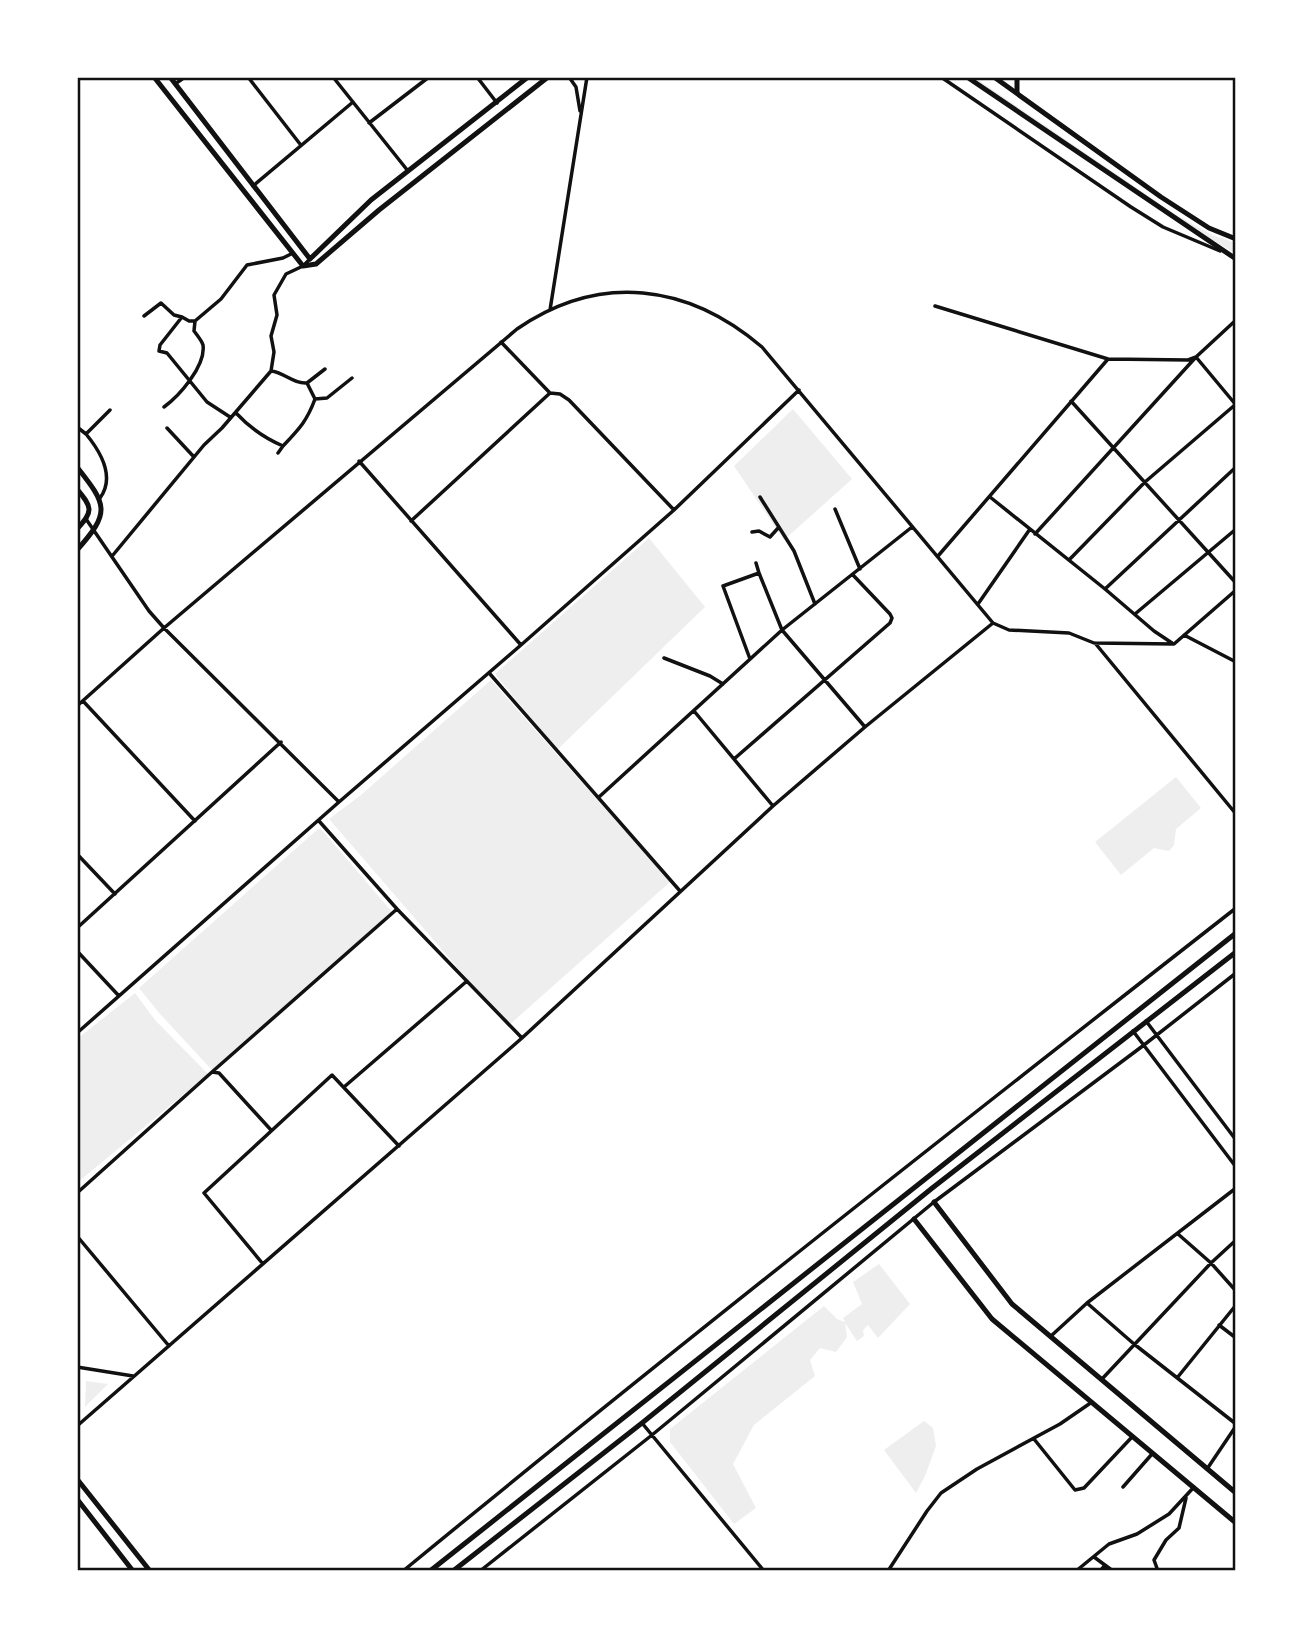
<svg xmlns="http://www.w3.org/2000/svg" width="1313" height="1648" viewBox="0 0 1313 1648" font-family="'Fira Sans',sans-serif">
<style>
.green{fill:#eee}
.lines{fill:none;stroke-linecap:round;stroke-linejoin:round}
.minor{stroke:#111;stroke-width:3.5}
.secondary{stroke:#111;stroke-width:5}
.primary{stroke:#111;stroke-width:5}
.neatline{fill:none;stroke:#111;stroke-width:2.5}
</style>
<rect width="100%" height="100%" fill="#fff"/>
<!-- green -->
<path class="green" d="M965,77h9l201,137 37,21 24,8v11l-27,-16z
M793,409l59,70 -68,61 -50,-74z
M649,538l56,69 -148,143 -62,-76z
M491,680l179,202 -162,144 -179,-207 32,-24z
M1176,777l25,31 -25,21 -2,16 -5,6 -15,-3 -33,27 -26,-33z
M318,829h3l72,84 -181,157 -52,-56 -21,-26z
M135,993l20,27 53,54 -131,109v-144z
M879,1264l31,40 -32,34 -10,-13 -5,5 1,6 -7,5 -12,-18 2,14 -11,15 -16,-4 -10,12 5,16 -61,49 -21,39 23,44 -22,16 -64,-82v-13l154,-123 13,13 8,3 -2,-4 19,-14 -9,-22z
M86,1381l22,3 -23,23z
M924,1421l9,7 3,18 -11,30 -9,17 -32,-43z"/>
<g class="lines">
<!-- minor -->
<path class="minor" d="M248,77l52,67
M333,77l75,94
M477,77l20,26
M569,77l7,10 4,24
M941,77l190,130 32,20 57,24
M175,84l10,-7
M369,123l60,-46
M253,186l100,-84
M935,306l173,53 80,1 8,-3 40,-37
M550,310l37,-233
M144,316l17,-13 13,12 8,2
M195,321h-6l-7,-4 -22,28 -1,6 8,2 40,49 23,15
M501,342l49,51
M271,371c13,1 22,13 36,12
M315,399l12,-1 25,-20
M1071,401l165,182
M164,407c15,-11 42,-41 39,-62 -1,-4 -6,-10 -9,-14l1,-10 26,-22 26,-34 36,-7 10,-5
M236,413c14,15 28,25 47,33 16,-17 24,-25 32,-47l-8,-16 18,-14
M77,427l9,7
M167,428l27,29
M278,453l5,-7
M359,461l162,184
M760,497l34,54 21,53
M990,497l115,92 49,42 18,12
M100,498c16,-22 0,-47 -14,-64l24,-24
M835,509l25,60
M86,519l63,92 15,17 175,174
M411,521l139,-128 10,1 9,6 105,110
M752,532l7,-1 11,6 9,-10
M1035,534l161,-177 40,48
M113,555l91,-110 18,-17 49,-57 3,-19 -3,-16 6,-21 -3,-20 12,-21 17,-8 7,-7
M938,556l170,-197
M1069,560l76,-78 91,-78
M759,573l23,57 83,97
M1105,589l131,-122
M978,604l52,-75
M1135,614l101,-85
M1184,635l52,27
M1095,643l141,171
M664,658l46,18 13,8
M750,659l-27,-73 36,-13 -3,-10
M490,674l190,217
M83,701l112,120
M77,706l87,-78 353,-299c83,-57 171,-45 245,18l231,276 16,7 60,3 25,10 80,1 62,-54
M694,711l79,95
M734,759l156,-136 2,-5 -2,-4 -37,-39
M599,797l183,-167 130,-103
M319,821l78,88 125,129
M77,854l38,40
M77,928l204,-186
M77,951l42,45
M1146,1021l90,119
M1133,1031l103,136
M77,1033l262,-231 182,-157 153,-135 125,-120
M344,1087l123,-106
M271,1130l-52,-57 -7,-1 185,-163
M77,1193l135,-121
M1178,1234l33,29 25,28
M77,1236l92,110
M263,1264l-59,-71 128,-118 67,71
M1087,1303l47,41 102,80
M1219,1325l17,13
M1051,1336l36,-33 149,-115
M77,1367l56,9
M1177,1378l59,-73
M1102,1379l109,-116 25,-23
M642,1423l122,148
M77,1426l445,-388 251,-232 92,-79 128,-104
M1034,1439l41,51 9,-2 48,-51
M1207,1469l29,-43
M1123,1487l29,-33
M1094,1557l19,14
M403,1571c274,-225 553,-444 833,-663
M480,1571l172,-136 282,-233 210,-157 92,-72
M888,1571l39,-60 14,-18 36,-24 83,-45 32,-22
M1076,1571l33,-27 28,-10 32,-20 25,-27
M1100,1571l5,-6
M1158,1571l-4,-11 12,-20 13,-12 7,-30"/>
<!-- secondary -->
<path class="secondary" d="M154,77l149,189 13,-2 63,-54 169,-133
M170,77l140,182 61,-59 157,-123
M1017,92v-15
M77,467c30,38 34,45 0,83
M77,489c15,18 17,22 0,40
M934,1202l78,102 224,189
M914,1219l78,100 244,204"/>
<!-- primary -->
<path class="primary" d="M967,77l269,182
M994,77l167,120 48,31 27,11
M77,1479l73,92
M77,1499l56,72
M430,1571l806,-638
M453,1571l189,-148 289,-234 305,-237"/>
</g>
<!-- border -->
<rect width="1313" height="1648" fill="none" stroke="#ffffff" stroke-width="158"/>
<rect x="79" y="79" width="1155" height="1490" class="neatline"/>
</svg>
